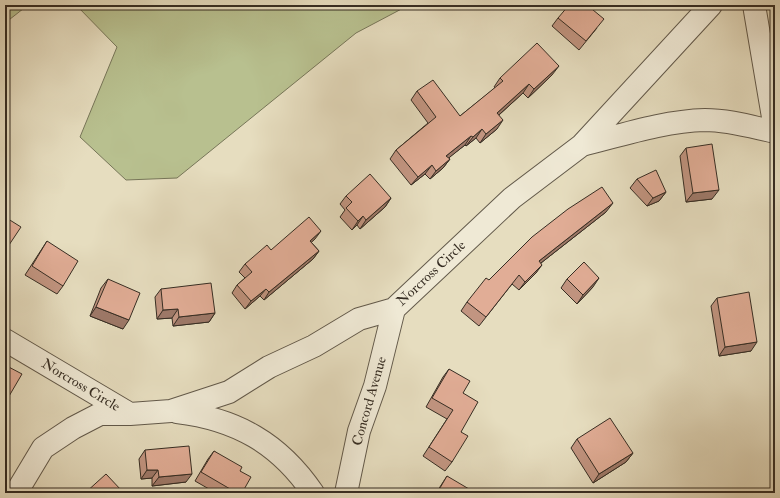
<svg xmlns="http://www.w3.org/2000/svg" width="780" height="498" viewBox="0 0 780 498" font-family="'IM FELL Double Pica',serif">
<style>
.green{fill:#b8c08f;stroke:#777659}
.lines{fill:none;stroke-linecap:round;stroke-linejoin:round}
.minor-casing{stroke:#62594a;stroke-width:24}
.minor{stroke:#efe9d5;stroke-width:22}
.wall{fill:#c29581;stroke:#362d23}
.shaded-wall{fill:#9e7969;stroke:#362d23}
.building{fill:#e1ad96;stroke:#362d23}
.labels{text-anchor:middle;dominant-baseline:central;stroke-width:3.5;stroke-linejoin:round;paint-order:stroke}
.street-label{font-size:14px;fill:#362d23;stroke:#efe9d5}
</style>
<rect width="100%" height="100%" fill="#e6ddbf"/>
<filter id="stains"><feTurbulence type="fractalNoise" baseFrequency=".005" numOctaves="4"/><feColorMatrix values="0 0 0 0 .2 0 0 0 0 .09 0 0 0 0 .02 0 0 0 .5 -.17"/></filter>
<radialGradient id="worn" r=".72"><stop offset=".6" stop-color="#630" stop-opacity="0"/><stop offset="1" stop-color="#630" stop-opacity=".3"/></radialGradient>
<path class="green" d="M5,5H28L5,23Z
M76,5H409L356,33L177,178L126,180L80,137L117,47Z"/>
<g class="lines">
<g class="minor-casing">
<path id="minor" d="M754,5L775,129
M582,145C622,135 664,121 705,120C729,120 752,127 775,132
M5,340L130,414L171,411L229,392L269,367L314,346L359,319L394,309L512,198L582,145L711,5
M177,412C236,419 279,443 313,493
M16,493L43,448L73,428L100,414H130
M346,493L359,431L375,386L394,309"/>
</g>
<use href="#minor" class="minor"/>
</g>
<path class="wall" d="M558,18L597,28L579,50L552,26Z
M552,75L528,98L523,93L499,115L497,129L480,143L476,138L466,146L465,145L448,158L450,159L443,168L430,179L425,174L411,185L390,159L396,150L428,123L411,100L417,91L460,116L495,88L494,87L500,78Z
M686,148L712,199L686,202L680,156Z
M637,179L666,192L659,201L647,206L630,188Z
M346,196L391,198L385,207L360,229L357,225L352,230L340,217L345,210L340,204Z
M606,212L541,263L536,273L519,290L512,284L479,326L461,311L467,302Z
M315,239L311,242L319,251L313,259L264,300L260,296L245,309L232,293L237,285L245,278L239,272L245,264L271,250Z
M47,241L63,286L57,294L25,275Z
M108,279L123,329L90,316L101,288Z
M567,279L593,287L577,304L561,288Z
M161,289L215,313L209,322L173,326L172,318L157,319L155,297Z
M717,298L751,351L719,356L711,306Z
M449,369L463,393L461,432L452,462L445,471L423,456L447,419L426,407L443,377Z
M577,439L633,453L626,462L593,483L571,448Z
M145,450L186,482L152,486V478L141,479L139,459Z
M214,451L240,471L242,493H216L195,481L208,459Z
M447,476L466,493H436Z"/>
<path class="shaded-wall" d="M559,66L552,75L528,98L534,89Z
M529,84L523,93L491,122L497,113Z
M503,120L497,129L480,143L486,134Z
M482,129L476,138L466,146L473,137Z
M471,136L465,145L440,165L446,156Z
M450,159L443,168L430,179L436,171Z
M432,165L425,174L411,185L418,177Z
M719,190L712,199L686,202L693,193Z
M666,192L659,201L647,206L653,198Z
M391,198L385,207L360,229L366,220Z
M613,203L606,212L532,270L539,261Z
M363,216L357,225L352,230L358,221Z
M321,231L315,239L304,249L310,241Z
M319,251L313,259L264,300L269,292Z
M542,265L536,273L519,290L525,282Z
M599,278L593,287L577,304L583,295Z
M266,289L260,296L245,309L251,301Z
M96,307L129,320L123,329L90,316Z
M178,309L172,318L157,319L163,310Z
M215,313L209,322L173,326L179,317Z
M757,342L751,351L719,356L725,347Z
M633,453L626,462L593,483L599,474Z
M147,470H158L152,478L141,479Z
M192,474L186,482L152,486L159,477Z"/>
<path class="building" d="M569,5H587L604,19L586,41L558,18Z
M537,43L559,66L534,89L529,84L497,113L503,120L486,134L482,129L473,137L471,136L446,156L450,159L436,171L432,165L418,177L396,150L436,117L417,91L433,80L460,116L503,81L500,78Z
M712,144L719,190L693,193L686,148Z
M656,170L666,192L653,198L637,179Z
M370,174L391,198L366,220L363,216L358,221L346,208L352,202L346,196Z
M602,187L613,203L539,261L542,265L525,282L519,275L486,317L467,302L486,278L489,280L532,237L568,209Z
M5,217L21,227L5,251Z
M309,217L321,231L310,241L319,251L269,292L266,289L251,301L237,285L252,272L245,264L267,245L271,250Z
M47,241L78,261L63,286L32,266Z
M584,262L599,278L583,295L567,279Z
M108,279L140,293L129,320L96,307Z
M211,283L215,313L179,317L178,309L163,310L161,289Z
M749,292L757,342L725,347L717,298Z
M5,365L22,374L5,403Z
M449,369L470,381L463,393L478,402L461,432L468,436L452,462L429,447L453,410L432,398Z
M610,418L633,453L599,474L577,439Z
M189,446L192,474L159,477L158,470H147L145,450Z
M214,451L242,467L240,471L251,477L242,493H237L201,472Z
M106,474L122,491L119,493H85Z
M447,476L469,489L466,493H437Z
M775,491V493H761Z"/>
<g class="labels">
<g class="street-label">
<text transform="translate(431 273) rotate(-43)">Norcross Circle</text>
<text transform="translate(81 385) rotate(31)">Norcross Circle</text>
<text transform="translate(369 401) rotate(-74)">Concord Avenue</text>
</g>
</g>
<rect width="780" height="498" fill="none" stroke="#e6ddbf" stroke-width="20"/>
<rect x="6" y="6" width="768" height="486" fill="none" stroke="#362d23" stroke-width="2"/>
<rect x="10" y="10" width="760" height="478" fill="none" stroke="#362d23"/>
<rect width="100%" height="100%" filter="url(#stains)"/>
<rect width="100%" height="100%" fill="url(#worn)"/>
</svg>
